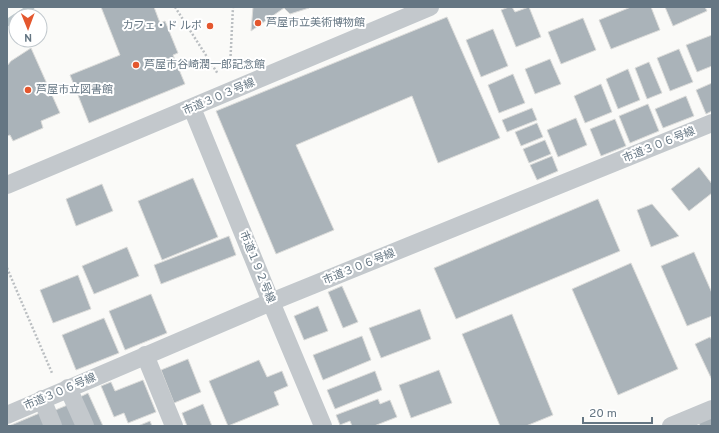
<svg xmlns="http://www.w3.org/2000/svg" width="719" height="433" viewBox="0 0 719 433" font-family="Overpass,'Noto Sans JP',sans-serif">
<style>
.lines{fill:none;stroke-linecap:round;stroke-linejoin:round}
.stream{stroke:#bbc7cb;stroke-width:7}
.building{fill:#aab3b9;stroke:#dcdcda}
.path{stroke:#bbbfc2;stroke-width:2.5;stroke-dasharray:2 2;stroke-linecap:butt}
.minor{stroke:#c3c8cc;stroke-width:18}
.poi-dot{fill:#e4572e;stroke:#fff;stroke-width:1.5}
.labels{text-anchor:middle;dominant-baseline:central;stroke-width:4;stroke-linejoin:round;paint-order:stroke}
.poi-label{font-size:11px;fill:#657683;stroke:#fff;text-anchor:start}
.street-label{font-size:11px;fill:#657683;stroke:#fff}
</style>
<rect width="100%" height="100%" fill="#fafaf8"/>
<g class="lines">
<path class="stream" d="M18,16L31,7
M7,23L16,17"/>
</g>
<path class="building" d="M101,7H154L160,23L165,21L178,53L173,55L185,84L89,123L70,75L120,55Z
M253,7H308L309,8L290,14L284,8L251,31Z
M509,7H512L515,12L529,7L541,37L516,47L501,10Z
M631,7H651L660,30L611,49L599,20Z
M665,7H705L707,11L673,26Z
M447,17L500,138L438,163L412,96L296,145L334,230L276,254L216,111Z
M583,18L596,50L561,64L548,32Z
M493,29L508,66L481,77L466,40Z
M712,35V66L697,72L686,45Z
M31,48L60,113L41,121L43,128L13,141L10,135L7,136V66L11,61Z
M679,49L693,82L670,91L657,58Z
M550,59L561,84L535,94L525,69Z
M649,62L662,93L647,99L635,68Z
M628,69L640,100L618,109L606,79Z
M513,74L525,103L499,113L488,85Z
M712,83V111L706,114L696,90Z
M601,84L612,112L585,123L574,96Z
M686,96L694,116L663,128L655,109Z
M648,104L659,131L630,143L619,116Z
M532,108L537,120L507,132L502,120Z
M576,118L587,145L558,157L547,130Z
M615,119L626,146L601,156L590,129Z
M537,123L543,137L521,146L515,132Z
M545,140L551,154L529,163L523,149Z
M552,156L558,171L537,180L530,165Z
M699,167L712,184V193L689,211L671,189Z
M193,178L218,237L162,260L138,201Z
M102,184L113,211L76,226L66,199Z
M598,199L620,251L456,319L434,268Z
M652,204L679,236L651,247L637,210Z
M229,236L236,255L161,284L154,265Z
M127,247L139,276L94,294L82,266Z
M694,252L712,293V316L687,326L661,266Z
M631,263L678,369L618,395L572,289Z
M78,275L91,309L53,323L40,290Z
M342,286L358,322L343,328L328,292Z
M151,294L167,333L125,350L109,311Z
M318,306L328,331L304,340L294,316Z
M420,309L431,339L381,358L369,328Z
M512,314L553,415L526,426H500L462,334Z
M104,318L119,353L76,370L62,335Z
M362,336L371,360L323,380L313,355Z
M710,337L712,340V380L695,344Z
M188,359L201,392L174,403L161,370Z
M259,360L267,377L282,371L288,386L274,392L279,405L228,426L209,381Z
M439,370L452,403L411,418L399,385Z
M375,371L382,390L335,409L327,390Z
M143,380L156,412L128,423L124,413L114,417L101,386L111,382L115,391Z
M88,393L103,426H90L78,398Z
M378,399L380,404L390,400L397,417L374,426H352L350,421L340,425L336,415Z
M70,404L80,426H60L53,411Z
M203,404L212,426H187L182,413Z
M42,412L48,426H9Z
M712,417V426H700L698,422Z
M150,421L152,426H138Z"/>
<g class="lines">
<path class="path" d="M175,7L218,74
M230,68L233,7
M7,268L52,373"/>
<path class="minor" d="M192,108L271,302L323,426
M7,185L430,7
M145,355L174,426
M68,388L85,426
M42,399L53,426
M7,415L271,302L712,123
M671,426L712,409"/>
</g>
<g class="poi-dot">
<circle cx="258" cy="23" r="4"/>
<circle cx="210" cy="26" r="4"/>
<circle cx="136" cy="65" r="4"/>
<circle cx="28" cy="90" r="4"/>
</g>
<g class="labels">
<g class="poi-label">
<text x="266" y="23">芦屋市立美術博物館</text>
<text x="202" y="26" text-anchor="end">カフェ・ド ルポ</text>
<text x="144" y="65">芦屋市谷崎潤一郎記念館</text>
<text x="36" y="90">芦屋市立図書館</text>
</g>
<g class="street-label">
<text transform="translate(219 97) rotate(-23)">市道３０３号線</text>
<text transform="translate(659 145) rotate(-22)">市道３０６号線</text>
<text transform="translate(257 267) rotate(68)">市道１９２号線</text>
<text transform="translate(359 267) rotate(-22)">市道３０６号線</text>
<text transform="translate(60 392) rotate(-23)">市道３０６号線</text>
</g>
</g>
<rect width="719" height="433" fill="none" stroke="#657683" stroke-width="16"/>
<g transform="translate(28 28) rotate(179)"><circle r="19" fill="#ffffff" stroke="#c1c8cd"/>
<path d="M0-3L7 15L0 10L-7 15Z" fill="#e4572e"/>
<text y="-6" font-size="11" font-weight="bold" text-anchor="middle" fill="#657683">N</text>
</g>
<path d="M583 417v6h69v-6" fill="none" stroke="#657683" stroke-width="2"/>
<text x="589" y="417" font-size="12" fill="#657683" stroke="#ffffff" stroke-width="3" paint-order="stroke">20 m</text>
</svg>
